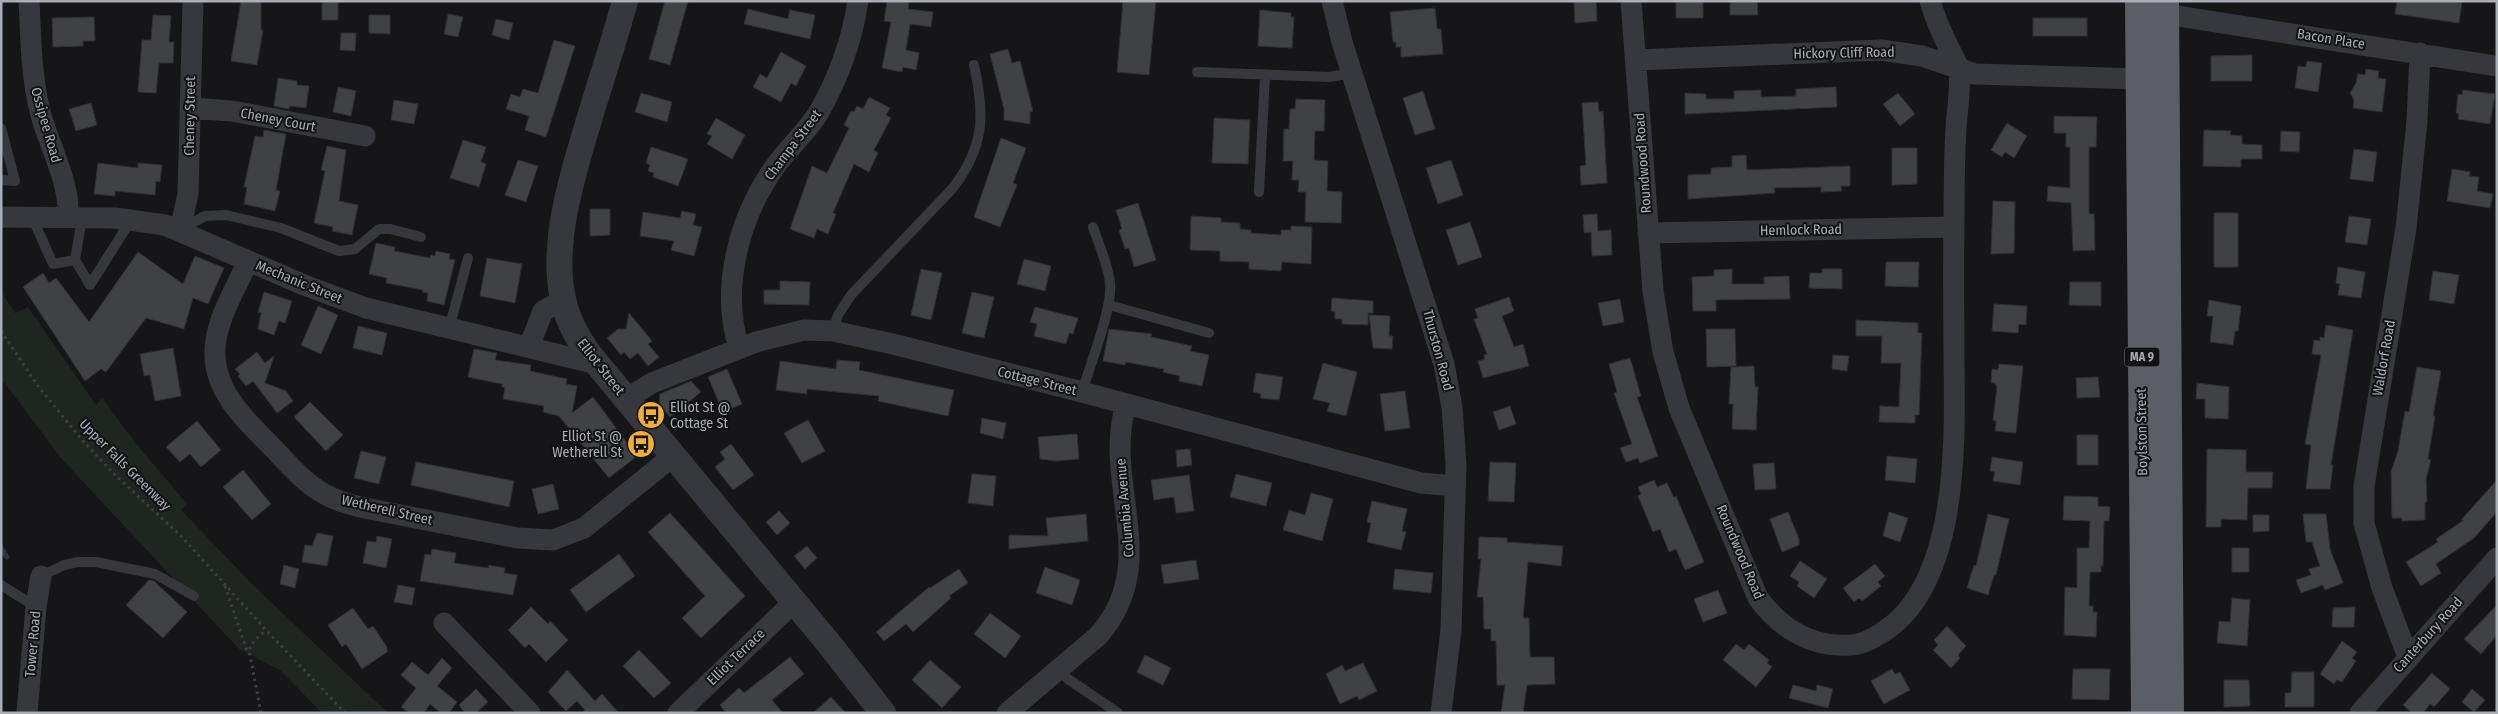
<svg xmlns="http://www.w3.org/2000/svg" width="2498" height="714" viewBox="0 0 2498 714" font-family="'Fira Sans Condensed',sans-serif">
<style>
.green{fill:#1e261f}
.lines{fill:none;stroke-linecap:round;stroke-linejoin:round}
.stream{stroke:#2c353c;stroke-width:5}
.building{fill:#404145;stroke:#303034}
.path{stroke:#3d3f44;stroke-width:3;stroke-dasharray:2.5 4;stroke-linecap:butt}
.service{stroke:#37383d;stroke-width:10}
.minor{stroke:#37383d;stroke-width:21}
.tertiary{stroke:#37383d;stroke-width:26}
.trunk{stroke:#5b5e65;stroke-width:28}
.labels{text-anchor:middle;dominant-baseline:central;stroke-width:4;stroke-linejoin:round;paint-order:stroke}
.shield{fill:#111113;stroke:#7b7e86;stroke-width:1}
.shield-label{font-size:12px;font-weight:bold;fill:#a8adb8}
.street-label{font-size:14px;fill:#a8adb8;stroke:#111113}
.poi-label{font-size:14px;fill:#a8adb8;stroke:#111113;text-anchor:start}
</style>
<rect width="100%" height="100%" fill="#161618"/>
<path class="green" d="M1,291L15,313L28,307L96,405L102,398L134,441L187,504L181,510L253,585L388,713H322L280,670L239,649L60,457L1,378Z"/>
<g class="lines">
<path class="stream" d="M1,548L7,557"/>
</g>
<path class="building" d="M241,1H261V30H263L257,65L231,61Z
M322,1H338V20H322Z
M665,1H688L670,65L649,59Z
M887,1H909L908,9L933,12L931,27L910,24L906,50L919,53L916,70L903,67L902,72L882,68L891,22L884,21Z
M1123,1H1156L1149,75L1117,72Z
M1574,1H1596L1597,21L1575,23Z
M1676,1H1703V18H1676Z
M1730,1H1757L1758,15H1730Z
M2397,1H2462L2459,23L2395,14Z
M1435,8L1437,29H1441L1443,54L1401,57V47H1396V42H1393L1390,12Z
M748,9L788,19L790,10L815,15L810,39L744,24Z
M1260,10L1291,13V17H1294L1292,48L1258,46Z
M448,14L463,17L458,37L444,34Z
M153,15L171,16L169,42H174L173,63H159L156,93L138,92L142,40H151Z
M369,15H390V34L369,33Z
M94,17L95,41H83V46L53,47L52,18Z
M2033,18H2087V36H2033Z
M496,19L513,23L509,40L492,35Z
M341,33H356L355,51L340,50Z
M554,40L575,46L546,137L525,130L529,116L506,109L511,94L520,97L523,89L538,93Z
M1008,49L1012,63L1020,61L1033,111L1030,112V124L1004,120V109L990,54Z
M781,52L806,66L796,86L791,83L781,102L753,87L760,74L767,78Z
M2252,55V81H2211V56Z
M2307,61L2322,63L2318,92L2295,88L2298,66L2306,67Z
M2366,69L2379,71L2378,78L2386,79L2382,112L2353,108L2354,100L2350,93L2356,83L2358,74L2365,75Z
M278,78L297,81V85L309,86L306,108L290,106L289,109L274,106Z
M338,87L356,91L351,116L333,112Z
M1836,87L1837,107L1685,114V93L1706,94V99H1734V91L1761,90V97L1796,96V89Z
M2463,90L2495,94L2490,124L2458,119L2459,114L2456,113L2458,94L2462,95Z
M1423,91L1435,129L1415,135L1403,98Z
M641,93L672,102L667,122L635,112Z
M1898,93L1915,114L1900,126L1883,104Z
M869,97L890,108L886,115L891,118L874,150L878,153L869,172L854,164L833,213L836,214L828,234L817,229L814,238L790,229L812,166L827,173L849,128L844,125L851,111L854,112L857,106L863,109Z
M1296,99L1325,100L1324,131H1315L1314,160L1328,161L1327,191L1342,192L1341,223L1305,222L1306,192H1298L1299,180H1292L1293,161H1283L1284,129H1289L1290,109H1295Z
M394,100L418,104L414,124L391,120Z
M1598,102L1599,112L1603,111L1607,183L1581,185L1580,166L1586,165L1582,103Z
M91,103L97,125L76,131L69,109Z
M2054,116L2097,117L2096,147H2089V214H2094L2095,250L2073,251L2071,203L2047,201L2048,186L2070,188V147H2066V133H2054Z
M716,118L745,135L732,159L707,144L712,136L707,134Z
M1214,118L1250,120L1248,164L1212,163Z
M2007,123L2027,136L2014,158L2005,152L2002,157L1991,150Z
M264,130L286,134L276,190L280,191L275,211L244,204L247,187H244L255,136L263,137Z
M2204,130L2231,131L2230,135L2242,136V144L2262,145V159H2241V167L2203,166Z
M2281,131L2300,132L2299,152L2280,151Z
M1001,138L1026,148L1013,183L1017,185L1000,227L974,217Z
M463,140L486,147L481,162L486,164L479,187L450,178Z
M327,146L346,150L339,201L358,205L352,235L332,231L333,227L314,223L325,171L321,170Z
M651,147L688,159L678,186L653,177L654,173L648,171L650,165L646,163Z
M1892,148H1917V184L1892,185Z
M2354,149L2377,152L2373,182L2350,179Z
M1746,155L1747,170L1850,166V186H1841L1842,191L1821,192V187L1774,188L1775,193L1688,199V175L1711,174V168L1732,167V156Z
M518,160L538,166L526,202L505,195Z
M1451,160L1463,195L1438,204L1426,168Z
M98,163L138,168V163L162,165L160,182L156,181L155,195L115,191V196L94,194Z
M2452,169L2470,172L2469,176L2479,177L2477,191L2493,194L2490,208L2447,201Z
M1993,201L2015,202L2014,253L1991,254Z
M1138,203L1156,260L1134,267L1129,248L1125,249L1119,230L1122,229L1116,210Z
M590,209H610V235L590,236Z
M682,211L696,214L693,225L702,227L694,256L671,250L674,241L640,236L643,212L680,218Z
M2214,213H2238V267H2214Z
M1597,214L1598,231L1611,230L1612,255L1592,256L1591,232L1584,233L1583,215Z
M1191,216L1221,218V222L1240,223V229L1251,230V233L1281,235V230H1291V226L1312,227L1311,264L1282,262L1281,271L1249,269V262L1220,261V251L1190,250Z
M2349,216L2371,219L2367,245L2345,242Z
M1470,222L1482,257L1458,265L1446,230Z
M376,243L395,247L394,251L430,258L431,255L435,256L436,251L450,254L449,259L455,260L444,305L427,301L428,293L422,292L423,290L386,283L387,278L369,274Z
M138,252L183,284L195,256L224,268L208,304L193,298L184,329L146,318L106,372L101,369L85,381L23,287L43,273L49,283L56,278L89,322Z
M487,258L522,264L515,303L480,296Z
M1024,259L1051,266L1045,291L1017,284Z
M1886,262H1919L1918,287L1885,286Z
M2338,267L2365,272L2361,298L2338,295L2340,284L2336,283Z
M921,269L942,273L931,320L911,315Z
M1732,269V284H1764V277L1789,276L1790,299L1716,300V311H1693L1692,277L1714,276V270Z
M1822,269H1842V289L1809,288L1810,273H1822Z
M2433,271L2459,275L2454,304L2429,300Z
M780,281L810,282L809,305L764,304V290H780Z
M2070,282H2101V306L2069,305Z
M264,292L292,301L285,323L279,321L274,335L258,329L261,313L258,312Z
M972,292L994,297L984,338L962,333Z
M1509,297L1514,311L1502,316L1514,347L1523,344L1529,366L1483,378L1478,361L1485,359L1484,355L1487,354L1474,319L1478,318L1475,309Z
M1332,298L1373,301V313H1368V325L1342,324V319H1335V312L1331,311Z
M1620,299L1624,322L1603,326L1598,303Z
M2209,300L2241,306L2238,331H2235L2233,345L2210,342L2213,316H2207Z
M1994,304L2027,306L2026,325L2019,324L2018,333L1992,331Z
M318,306L338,315L321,354L301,345Z
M1035,307L1078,318L1073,334L1069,333L1066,344L1034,336L1037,324L1030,322Z
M629,313L652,341L648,344L659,357L648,366L638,353L630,359L624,352L621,355L607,338L618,329H626Z
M1369,315L1390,316L1389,336H1393L1392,349L1373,348Z
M1856,320L1918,323V333H1922L1921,358L1919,415H1915V423L1879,422L1880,406L1899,407L1901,363H1881L1882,336H1856Z
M2326,325L2353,330L2331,465H2333L2330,489H2306L2311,445L2305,444L2321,355L2312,354L2314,340L2320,341V337L2324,338Z
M358,326L387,333L382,355L353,348Z
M1109,329L1152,334L1151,337L1192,346L1190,351L1209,355L1202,386L1179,381L1180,376L1163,372L1164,369L1126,362L1125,365L1103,361Z
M1706,329H1735L1736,366L1707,367Z
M173,348L181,396L155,401L150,375L144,376L140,354Z
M474,349L497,353L495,360L531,365L530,371L567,379L566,384L577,386L572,413L593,397L637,456L609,478L559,416L543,412L544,406L503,399L505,387H502V384L468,377Z
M257,352L265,363L274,356L265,383L286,391L293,401L277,413L253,381L246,386L238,376L240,374L235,369Z
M1833,355L1849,356L1847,371L1832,369Z
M1630,358L1641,396L1637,397L1658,456L1640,463L1638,458L1626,462L1620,448L1632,444L1614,393L1617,392L1609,364Z
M837,360L860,362L859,370L954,390L948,416L878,401L879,396L807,389V394L776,390L780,361L836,369Z
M1323,363L1357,372L1346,416L1327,411L1330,403L1313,399Z
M1999,364L2023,366L2016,433L1995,431L1996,421L1993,420L1997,387L1995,383H1991L1992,369L1998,370Z
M1754,366L1755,387H1758L1756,430L1732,429L1733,404H1729L1731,367Z
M2417,367L2441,371L2433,416H2435L2428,459L2431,460L2426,479L2427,502H2425V520L2402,521V518H2392L2391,472L2398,451L2405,411L2409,412Z
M727,369L742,404L723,412L708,377Z
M1256,373L1283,377L1279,400L1260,398L1261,394L1253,392Z
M2098,377L2100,397L2077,398L2076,378Z
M691,381L701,392L670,417L659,404L660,394Z
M2197,383L2229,387L2228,419L2205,418V399H2196Z
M1405,391L1410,428L1385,431L1380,394Z
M310,402L343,435L326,451L294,417Z
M1510,406L1516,424L1499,430L1493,412Z
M982,418L1006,423L1003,439L980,433Z
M808,420L825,451L802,463L784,433Z
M197,421L221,450L201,467L190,454L180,462L166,447Z
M1077,434L1079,459L1056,461L1040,459L1038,437Z
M2077,435H2098V465H2077Z
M731,444L754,475L733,490L715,467L725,459L720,452Z
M1190,449L1192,465L1177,467L1176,450Z
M2207,449L2246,450V472H2273L2272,488H2248L2247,520L2221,519V527H2206Z
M361,451L386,457L379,484L354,478Z
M1887,456L1917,459L1915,483L1885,480Z
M1992,457L2023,462L2020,485L1993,481L1995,472L1990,471Z
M416,462L514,481L509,507L411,485Z
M1490,462L1516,463L1514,502L1488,501Z
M1774,463L1776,489L1755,490L1753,464Z
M243,470L271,504L252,520L223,487Z
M972,474L996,476L993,506L968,503Z
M1236,474L1272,483L1266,506L1230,497Z
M1189,475L1194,511L1176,513L1174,497L1154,500L1151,480Z
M1654,480L1657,487L1667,483L1674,498L1676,496L1704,562L1685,570L1676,549L1669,552L1660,529L1653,532L1638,496L1641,494L1638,487Z
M2497,480V512L2474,538L2436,564L2441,573L2421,586L2406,562L2438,542L2436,539L2464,520H2461Z
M553,484L559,509L538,514L532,489Z
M1311,493L1333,499L1322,541L1283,530L1289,510L1305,515Z
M2064,496L2098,497V506L2110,507L2109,521H2104L2103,566L2101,565V572H2090L2089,606H2093V612H2097L2096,637L2064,635L2065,587L2077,588V548H2089L2090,521L2063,520Z
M1372,501L1407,509L1402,531L1406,532L1401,550L1367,542L1371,523L1367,522Z
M779,511L790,523L777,535L766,522Z
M1788,512L1799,539V545L1782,552L1770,519Z
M1889,512L1908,518L1900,542L1883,536Z
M670,513L745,596L701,638L682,618L705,596L648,532Z
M1086,514L1088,541L1009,549V535L1048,536L1046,518Z
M1988,514L2009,519L1996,575H1994L1988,595L1967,588L1974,565L1976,566Z
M2303,514H2326L2330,549L2343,583L2325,590L2323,585L2301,593L2296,580L2311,575L2309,569L2320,566L2312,542H2306Z
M2253,515H2269V531L2253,532Z
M317,533L333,536L327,566L302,562L305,545L312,546Z
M377,536L392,539L386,568L363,563L367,541L376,542Z
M1479,537L1507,538V542L1563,546L1561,566L1528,562L1523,618H1529L1530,657H1554L1555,684L1527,685L1523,713H1501L1505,685H1497L1496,641H1491V629H1484L1483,597H1477L1481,559H1478Z
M807,546L817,558L805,569L794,556Z
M2232,548H2249V572H2232Z
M432,549L456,553L454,563L488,568L489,565L505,568L504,573L517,575L513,595L420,581L425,554L431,555Z
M619,554L635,576L586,612L570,590Z
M1196,560L1199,579L1164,584L1161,565Z
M1800,561L1827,579L1814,598L1797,586L1799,582L1790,576Z
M1875,564L1885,576L1878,582L1881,586L1862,601L1859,598L1854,602L1843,588Z
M284,565L299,569L295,588L280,584Z
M1045,567L1080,580L1072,605L1036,593Z
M959,569L968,583L949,596L951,598L913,632L906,624L884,641L876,632L929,587L930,588Z
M1395,569L1433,573L1431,593L1393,589Z
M149,580L154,581L187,612L163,638L126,605Z
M398,585L415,588L412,605L394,602Z
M1718,590L1727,613L1703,622L1694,599Z
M2232,598L2250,600L2247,646L2217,643L2219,621L2230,622Z
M2497,605V635L2481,654L2464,639Z
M531,607L548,624L550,621L568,640L546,662L529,644L525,648L508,630Z
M2355,607L2354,627H2332L2333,608Z
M353,608L368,629L373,626L387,647V652L362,669L346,644L342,647L328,625Z
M990,613L1021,636L1005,658L974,634Z
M1947,626L1966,646L1958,655L1960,658L1951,668L1933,650L1938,645L1934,640Z
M2342,641L2357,652L2352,658L2356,661L2342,682L2337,680L2334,684L2320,674Z
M1736,644L1744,650L1749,644L1769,660L1767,663L1772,667L1756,687L1723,660Z
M639,650L671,683L654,698L623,666Z
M1145,655L1171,668L1163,685L1137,672Z
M790,657L804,674L772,700L783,713H726L720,705L739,688L744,693Z
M442,658L452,668L437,686L457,702L449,713H441L430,704L424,713H409L401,707L416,688L401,675L412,662L428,675Z
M930,660L961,687L942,708L912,680Z
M1363,663L1377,691L1359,700L1357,696L1340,704L1326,674L1342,665L1345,671Z
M1892,669L1895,674L1900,672L1910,690L1884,704L1871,681Z
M2073,669H2110L2109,700L2072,699Z
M567,670L595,701L602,694L619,713H581L585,710L577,701L566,711L548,692Z
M2292,672H2314V707H2285V693H2291Z
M2432,673L2450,689L2434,707L2430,704L2423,713H2412L2403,705Z
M2224,680H2249L2250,706L2224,707Z
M1793,685L1816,691L1817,685L1833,689L1828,708L1789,698Z
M476,689L488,702L476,713H465L459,705Z
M2472,689L2485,700L2474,712L2462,702Z
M831,697L846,713H813Z"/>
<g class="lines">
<path class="path" d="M1,331L38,386L82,440L112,472L181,536L266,630L345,713
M225,586L248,654
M261,713L249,650L254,641L266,630"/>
<path class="service" d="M1197,72L1329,77L1352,73
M1,128L15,181L1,180
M1259,192L1265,75
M32,217L53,264L75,260L90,285L131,220
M181,229L205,216L226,215L281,228L339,251L355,249L379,229H390L421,237
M75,260L82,218
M1109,305L1209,333
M449,329L468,258
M833,331L838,315L851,295L952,189C985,147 985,114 974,65
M1082,392C1090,365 1113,307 1110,283C1108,264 1099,245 1093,227
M41,576L64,565L78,562H96L155,574L194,596
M1,585L36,607
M1059,670L1068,679L1118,713"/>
<path class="minor" d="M29,1C31,39 31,78 41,115C50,148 70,182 68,217
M1332,1L1342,42L1444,364L1452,407L1456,464L1451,630L1441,713
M1631,1L1653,291L1663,352L1679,408L1758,598C1780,628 1812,648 1850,645C1861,645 1874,638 1883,632C1959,584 1955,442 1954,362C1954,318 1953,273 1954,229C1954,196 1954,162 1956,128C1957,110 1961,90 1959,72C1959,65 1953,56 1950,50C1942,34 1935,18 1930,1
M2165,14L2496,66
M1636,60L1881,50L1922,56L1975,74L2139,79
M190,108L232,111L365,136
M1,217L115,218L165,225L304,285L366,308L597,364
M180,230L188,194L193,1
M1648,233L1954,227
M248,261C236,289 214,322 215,354C215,395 250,424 276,451C288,464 300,478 315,488C328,498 344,503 360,507L518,538L553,540L584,528L673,456
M529,347L543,311L563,300
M739,348C720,288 739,218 774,168C788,148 807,132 819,112C839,77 852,40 858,1
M626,399L652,383L756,342L804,330L833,331L893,344L1082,392L1421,483L1455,486
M444,623L530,713
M2408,657L2382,588L2364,523V486L2406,228L2417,121L2420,53
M27,713L36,607L41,576
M678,713L794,602
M1007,713L1098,636C1163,563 1102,485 1126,404
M2360,713L2497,558"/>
<path class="tertiary" d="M625,1C615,38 603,74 592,110C575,167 550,240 563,299C567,320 577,337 589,354L830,645L883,713"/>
<path class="trunk" d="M2139,1L2145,713
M2165,1L2170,713"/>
</g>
<defs>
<g id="bus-disc" transform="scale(1.4375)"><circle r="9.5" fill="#f2b134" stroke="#111113"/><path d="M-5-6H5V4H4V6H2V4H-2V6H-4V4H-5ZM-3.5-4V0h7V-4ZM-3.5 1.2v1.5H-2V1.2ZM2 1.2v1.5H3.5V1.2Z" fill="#111"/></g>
</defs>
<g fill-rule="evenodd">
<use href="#bus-disc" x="651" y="415"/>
<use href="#bus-disc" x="641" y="444"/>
</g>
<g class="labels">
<rect class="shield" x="2124.5" y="347.5" width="35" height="19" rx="4"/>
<g class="shield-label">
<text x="2142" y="357">MA 9</text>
</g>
<g class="street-label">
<text transform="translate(2331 39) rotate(9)">Bacon Place</text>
<text transform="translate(1844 53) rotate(-1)">Hickory Cliff Road</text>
<text transform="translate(190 116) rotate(-89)">Cheney Street</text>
<text transform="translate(278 120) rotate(11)">Cheney Court</text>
<text transform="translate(46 125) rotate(74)">Ossipee Road</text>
<text transform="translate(793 145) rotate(-53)">Champa Street</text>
<text transform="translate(1643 163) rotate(-94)">Roundwood Road</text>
<text transform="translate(1801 230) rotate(-1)">Hemlock Road</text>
<text transform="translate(299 282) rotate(22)">Mechanic Street</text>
<text transform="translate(1438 350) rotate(75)">Thurston Road</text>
<text transform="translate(2384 358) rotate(-80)">Waldorf Road</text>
<text transform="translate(601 367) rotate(52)">Elliot Street</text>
<text transform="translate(1037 381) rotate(14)">Cottage Street</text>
<text transform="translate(2142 432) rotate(-91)">Boylston Street</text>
<text transform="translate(125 465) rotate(45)">Upper Falls Greenway</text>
<text transform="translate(1125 508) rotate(-95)">Columbia Avenue</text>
<text transform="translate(387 510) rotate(13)">Wetherell Street</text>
<text transform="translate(1740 552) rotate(67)">Roundwood Road</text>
<text transform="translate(2428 635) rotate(-48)">Canterbury Road</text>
<text transform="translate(33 644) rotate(-85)">Tower Road</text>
<text transform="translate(736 657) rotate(-44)">Elliot Terrace</text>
</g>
<g class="poi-label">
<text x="670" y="407">Elliot St @<tspan x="670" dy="16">Cottage St</tspan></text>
<text x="622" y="436" text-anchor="end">Elliot St @<tspan x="622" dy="16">Wetherell St</tspan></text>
</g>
</g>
<rect width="2498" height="714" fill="none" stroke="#a8adb8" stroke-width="5"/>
</svg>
